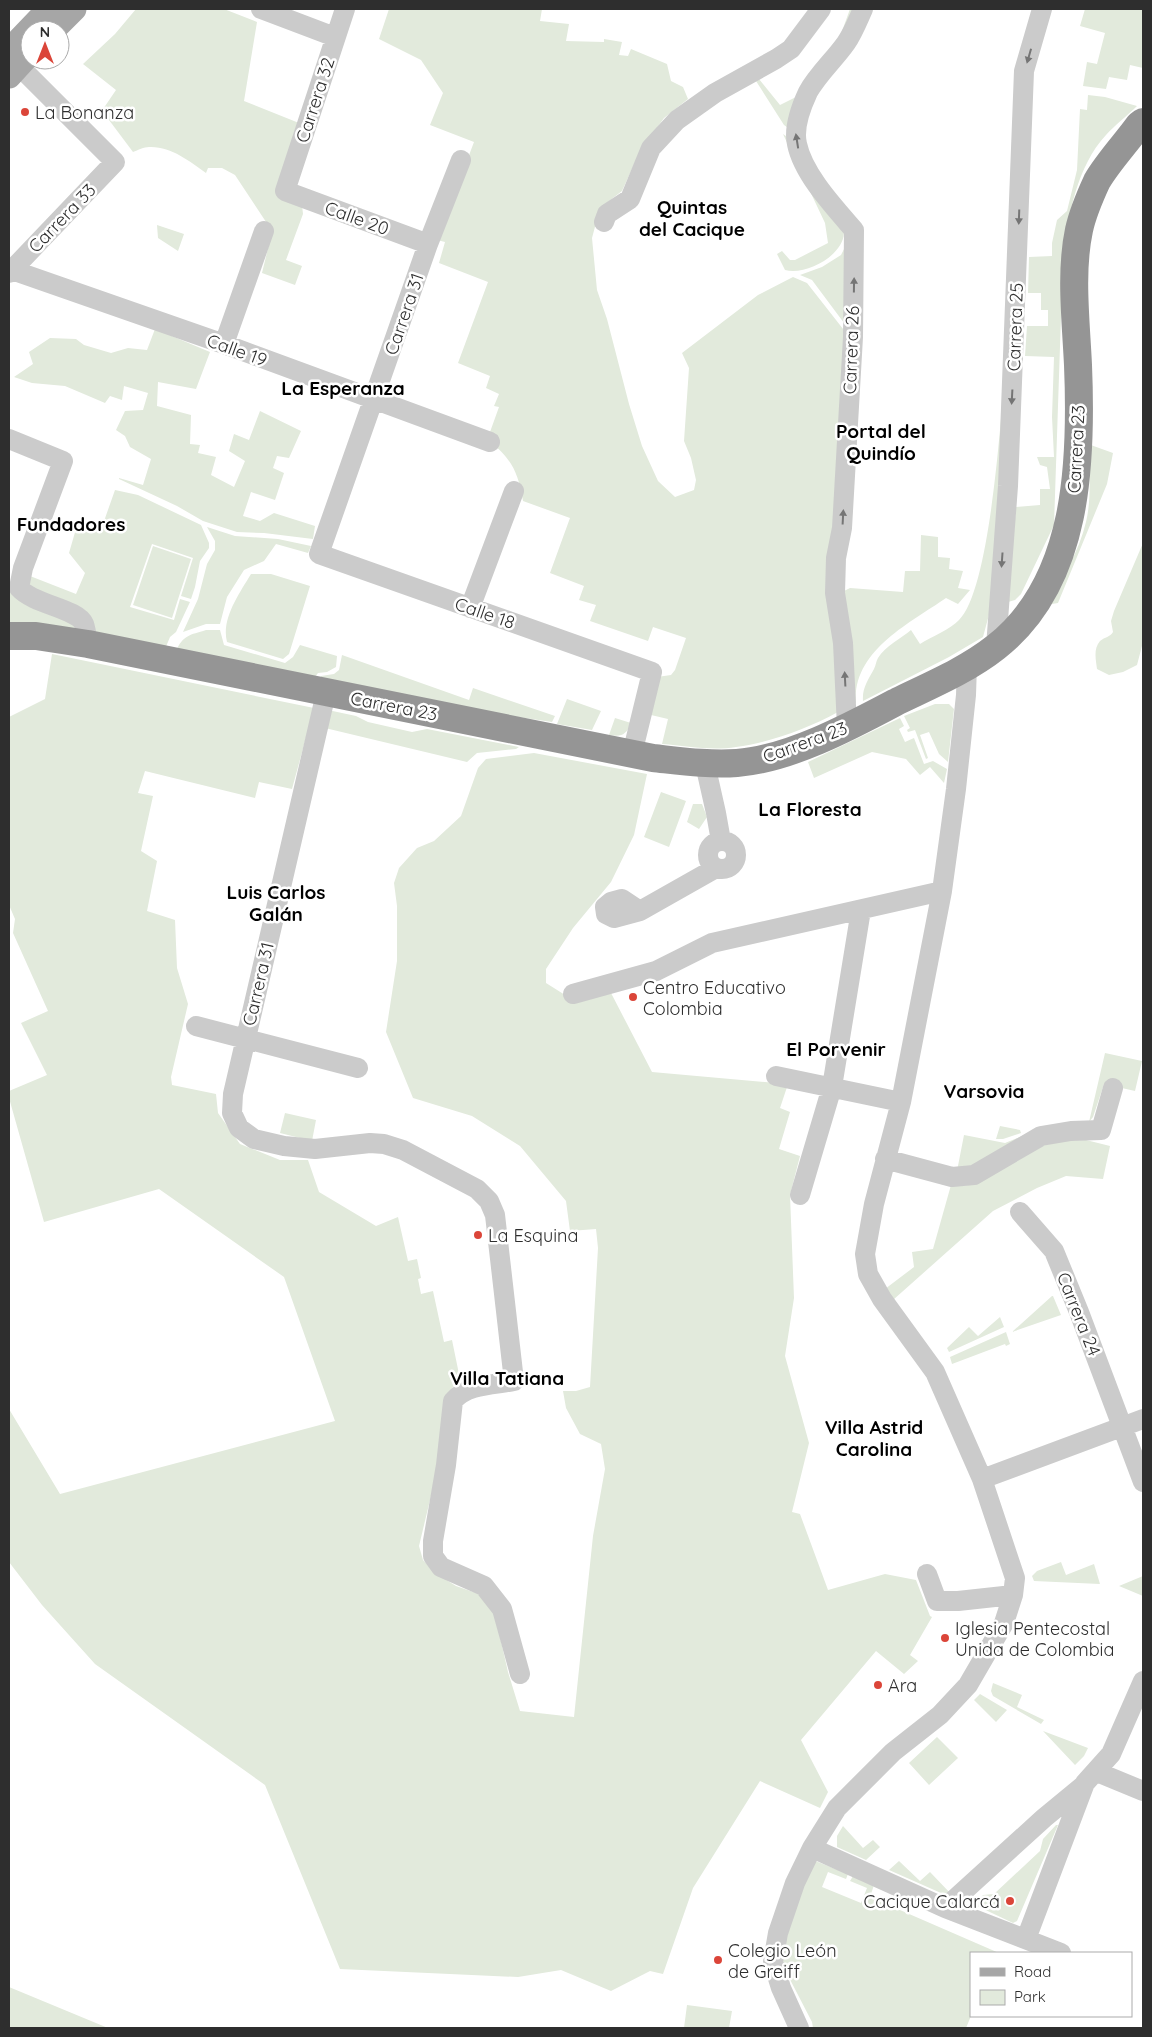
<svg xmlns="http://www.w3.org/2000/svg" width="1152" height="2037" viewBox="0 0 1152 2037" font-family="Quicksand,sans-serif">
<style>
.green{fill:#e2eadc}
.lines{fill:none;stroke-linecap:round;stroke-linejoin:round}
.minor{stroke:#cbcbcb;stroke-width:20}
.major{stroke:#a6a6a6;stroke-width:25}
.highway{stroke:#959595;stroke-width:28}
.oneway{fill:#757575}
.poi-dot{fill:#db4539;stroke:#fff;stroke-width:2}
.labels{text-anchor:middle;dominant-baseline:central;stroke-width:5;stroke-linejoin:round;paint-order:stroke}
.street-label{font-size:18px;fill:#2e2e2e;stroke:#fff}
.poi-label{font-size:18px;fill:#2e2e2e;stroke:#fff;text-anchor:start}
.neighbourhood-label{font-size:19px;font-weight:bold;fill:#000;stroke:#fff}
</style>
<rect width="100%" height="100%" fill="#fff"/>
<path class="green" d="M136,9H224L257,22L244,101L299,123L278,192L302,205L303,214L286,260L302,266L295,285L262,273L271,236L270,228L235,175L222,168H208L206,173C189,161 171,146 149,147C144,147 138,150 133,152L109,120L99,115L116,90L83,64L115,34Z
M389,9H542L540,21L569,24L566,41L604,42V39L622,42L619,55L628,56L631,49L667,64L671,81L683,87L688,99L664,118L640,151L622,191L600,208L592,238L597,290L607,319L629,404L642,446L658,481L675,497L694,490L696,480L691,458L684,441L689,368L682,353L758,295L793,277L807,283L847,334L838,712C807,729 771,742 736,747C712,751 686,746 662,744L668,719L651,715L657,677L671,675L675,670L686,638L653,627L648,641L590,621L596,605L579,600L584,586L550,573L570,518L523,501C518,473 513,461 491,442L490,432L499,407L494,406L499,394L486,388L490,376L458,363L488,282L439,263L445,242L437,240L474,142L430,125L443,93L421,60L379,39Z
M850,9H856L791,130L784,125L756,81L759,79L780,105L796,97L804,81L841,34Z
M1085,9H1143V68L1130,65L1127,80L1109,77L1106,89L1083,86L1087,62L1097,64L1105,33L1080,26Z
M1088,95L1105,97L1137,106C1127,116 1115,125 1106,135C1077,166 1068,216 1063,257L1054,525L1021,594L1015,600L1008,602L1016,507L1040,505V489H1050L1047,467L1040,465L1037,457H1054L1052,417L1054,357L1025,356L1027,326H1048V310H1041V293H1028L1029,257L1052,256V243L1057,220L1067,211L1077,170L1080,109L1087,110Z
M783,134L793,141L844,233C843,256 805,276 785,270L777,254L782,251L790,260H795L828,243L825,223Z
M157,225L184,234L178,251L158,238Z
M848,241L847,327L812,280L800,275L822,267L841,255Z
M155,329L210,352L196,389L158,382L157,406L191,415L190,444L200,445L198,453L216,457L211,475L234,487L245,461L229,451L234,434L249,440L260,411L301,431L289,458L277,456L273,468L284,473L275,500L251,492L243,516L260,521L274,513L315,526L313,539L264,533L237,532L203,521L177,506L119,479V478L143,485L151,459L130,447L125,436L116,430L125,411L143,410L148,393L124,386L122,400L110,396L105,403L65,386L32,383L14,377L33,364L29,352L50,338L76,339L84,345L111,353L128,348L147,350Z
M1003,396L1005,402L990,611L983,637L949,657L863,701C862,688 868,680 874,669C876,665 876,661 878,658C885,646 902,638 911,630L920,644C931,637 951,629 959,620C988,592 999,441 1003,396Z
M1088,444L1113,453L1107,484L1058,603L1046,605C1062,579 1079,552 1086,522C1092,497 1089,469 1088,444Z
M115,490L138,495L201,525L209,543V548L200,561L195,587L191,599L181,596L193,558L152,544L130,607L174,620L180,599L190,602L176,632L170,637L165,649L105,635L91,630L29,586L30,576L76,594L85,573L69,553L78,522L103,524Z
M207,527L235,536L278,539L311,546L308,553L276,544L264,561L244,570L227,597L220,624H206L183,632L198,599L207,564L215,550V541Z
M921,535L938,537V557L950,558L949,569L963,571L958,588L970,590L958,604L946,598C910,623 852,651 856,703H849L840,593L850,588L903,592L905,571H920Z
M1143,543V642L1137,665L1123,672L1109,675L1097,669C1096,660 1093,649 1100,641C1105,637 1110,637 1113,632L1111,621L1114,611Z
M153,546L191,559L172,618L133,605Z
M251,574H271L310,586L289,654L283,659L227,642C221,619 239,594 251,574Z
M13,586L84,631L9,624V596Z
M206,630H220L224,645L285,663L293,657L300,645L337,656L336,667L327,672L318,673L315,677L176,651C183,635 190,635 206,630Z
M52,654L314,708L292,789L259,782L255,798L145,771L138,793L153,796L141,851L157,861L147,911L175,920L177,968L188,1004L171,1077L172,1085L216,1094L218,1113L240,1144L280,1160H308L319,1192L376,1226L398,1217L408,1261L417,1259L421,1278L418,1279L421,1294L433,1291L444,1342L452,1340L460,1379L448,1393L436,1475L419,1546L423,1560L435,1573L456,1586L479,1594L495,1615L508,1672L520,1711L574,1717L593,1536L605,1469L601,1444L580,1434L566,1408L563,1391H576L590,1387L598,1248L596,1229L570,1231L566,1201L520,1146L472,1116L413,1098L386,1032L397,961V906L394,883L399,868L417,848L434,841L461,816L478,768L486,759L534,753L647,774L634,835L611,882L573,928L546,969V983L573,1000L611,993L652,1072L788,1084L780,1108L790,1112L779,1149L800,1156L790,1195L794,1298L785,1356L809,1443L792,1512L800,1514L828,1590L885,1574L916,1580L930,1616L932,1617L910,1655L918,1661L904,1674L876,1651L801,1740L828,1792L820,1808L760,1781L693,1888L663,1974L650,1971L611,1991L561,1970L518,1977L340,1969L265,1785L95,1664L42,1605L9,1562V1409L60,1494L335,1421L284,1277L159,1189L44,1222L9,1098V1091L47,1075L21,1023L48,1011L13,933L15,919L9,905V717L45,699Z
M342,655L469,700L473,688L555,716L552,722L465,709L320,678L321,676L334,674L339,670Z
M567,699L601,711L592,730L557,724Z
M935,704H949L954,709L948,762L939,754L929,732L920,735L928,758L926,759L915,730L908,732L907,730L910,728L904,716Z
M328,710L356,716L368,722L412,732L427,729L519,747L516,749L477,753L467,762L325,728Z
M615,718L631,723C626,735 622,737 609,735Z
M900,718L904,726L899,729L905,742L914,738L924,764L933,761L947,769L944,783L930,767L920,775L906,759L872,752L814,778L808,762Z
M661,792L686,801L669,847L644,837Z
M693,804H702L707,817L699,829L687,822Z
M1105,1053L1142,1061L1135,1091L1104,1084L1093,1117L1089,1122Z
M285,1113L316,1120L312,1141L280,1133Z
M1000,1126L1020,1130L1021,1133L1003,1139H996Z
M964,1135L1005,1143L1025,1135L987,1162L957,1171Z
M1086,1140L1110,1146L1103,1179L1066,1176L1037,1188L993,1211L893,1300L885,1289L914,1267L912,1252L933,1249L951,1185L963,1186L975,1183L1043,1144L1058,1141Z
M1053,1296L1061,1315L1012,1332L1052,1296Z
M1000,1317L1004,1327L949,1352L947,1348L969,1327L978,1336Z
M1006,1332L1010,1344L1006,1346L1005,1344L952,1364L950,1357Z
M1061,1562L1066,1575L1094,1564L1100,1584L1034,1581L1032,1576L1037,1571Z
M1143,1576V1596L1119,1586Z
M993,1683L1022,1695L1017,1707L1044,1720L1041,1724L993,1696L991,1691Z
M980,1694L1007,1710L996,1722L974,1700Z
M1043,1731L1088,1748L1084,1756L1075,1765Z
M937,1737L958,1758L929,1785L909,1763Z
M1056,1825H1058L1017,1921L1013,1923L975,1905L983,1895L994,1894L1040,1851L1043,1839Z
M843,1826L863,1848L873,1840L880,1847L866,1860L837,1847V1836Z
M813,1860L848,1874L846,1879L828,1872L822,1887L861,1903L867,1888L850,1881L853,1876L874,1885L870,1897L999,1953H971V2016L966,2028H813L812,2022L782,1964L785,1936Z
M899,1861L920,1881L930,1872L952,1895L950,1897L889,1870Z
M9,1987L108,2028H9Z
M687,2005L732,2011L729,2028H684Z"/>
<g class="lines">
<path class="minor" d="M261,9L335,37
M345,9L285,191L428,244
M461,160L428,244L319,554L652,672L632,754
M604,222L607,214L630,199L651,148L677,120L715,93L776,59L791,49L821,9
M12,270L224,344L490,442
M9,273L115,162L18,65L16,51
M224,344L264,231
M9,439L63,461L23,568L19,588C34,605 77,608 84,624C86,630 87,638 88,644
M470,608L514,491
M996,647L1008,486L1024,71L1042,9
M326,693L233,1094L232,1113L239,1128L254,1139L284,1146L315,1149L370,1143L384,1144L403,1150L477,1189L489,1201L495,1215L514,1381C494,1385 467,1384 453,1401L446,1465L433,1541V1556L441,1567L484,1586L502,1609L520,1674
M847,727L843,643L835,593L836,558L842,528L853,337L854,230C834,207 803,174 797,144C793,127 801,107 808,92C818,74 834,60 846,43C853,33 858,20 863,9
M705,764L716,813L721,841
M708 855a14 14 0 1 1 28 0a14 14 0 1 1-28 0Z
M640,911L622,899L611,902L605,907L606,914L614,918L640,911L716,868
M573,994L656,971L712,943L942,891
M196,1026L358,1068
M776,1076L901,1102
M885,1159L952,1177L974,1175L1041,1136L1071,1131L1101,1130L1113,1088
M800,1195L832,1087L861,910
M1020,1212L1054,1251L1079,1312L1143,1482
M982,1479L1143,1419
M927,1574L937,1601H958L1013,1595
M1097,1772L1143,1791
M812,1848L945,1908L1061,1953
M945,1908L1044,1818L1084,1785
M1026,1939L1085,1783L1111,1754L1143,1681
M799,2028L781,1988L773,1962L778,1933L795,1883L812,1848L837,1808L893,1752L940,1715L968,1685L1004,1623L1013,1595L1015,1578L982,1479L935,1372L882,1299L868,1274L865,1254L874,1204L901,1102L942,891L956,789L966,695L967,665"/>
<path class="major" d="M53,30L74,9
M9,51L49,9
M9,76L30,53"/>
<path class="highway" d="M9,636H36L88,644L653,758C681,761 709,765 737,763C790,759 851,726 898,701C931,685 967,670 996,647C1079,582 1082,461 1078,365C1076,322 1070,272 1079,230C1082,216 1091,194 1097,181C1108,162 1126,143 1139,125L1143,122"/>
</g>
<defs><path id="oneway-solid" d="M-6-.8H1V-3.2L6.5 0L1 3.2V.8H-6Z" transform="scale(1.25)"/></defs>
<g class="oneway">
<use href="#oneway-solid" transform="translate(1029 56) rotate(106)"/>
<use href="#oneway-solid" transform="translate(797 141) rotate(-99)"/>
<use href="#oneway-solid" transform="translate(1019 217) rotate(92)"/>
<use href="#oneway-solid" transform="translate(854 285) rotate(-89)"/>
<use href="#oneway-solid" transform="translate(1012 397) rotate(93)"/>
<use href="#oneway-solid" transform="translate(843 517) rotate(-87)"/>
<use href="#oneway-solid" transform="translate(1002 560) rotate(94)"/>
<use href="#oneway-solid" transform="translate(845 679) rotate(-93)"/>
</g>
<g class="poi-dot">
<circle cx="25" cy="112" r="5"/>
<circle cx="633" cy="997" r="5"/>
<circle cx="478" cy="1235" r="5"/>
<circle cx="945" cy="1638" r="5"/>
<circle cx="878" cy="1685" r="5"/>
<circle cx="1010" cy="1901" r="5"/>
<circle cx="718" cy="1960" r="5"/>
</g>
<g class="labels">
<g class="street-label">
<text transform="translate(315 100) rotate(-72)">Carrera 32</text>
<text transform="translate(62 218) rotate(-46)">Carrera 33</text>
<text transform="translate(357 218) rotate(20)">Calle 20</text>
<text transform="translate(404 314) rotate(-71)">Carrera 31</text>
<text transform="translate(1015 327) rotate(-88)">Carrera 25</text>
<text transform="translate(237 350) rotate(20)">Calle 19</text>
<text transform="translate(851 350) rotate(-88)">Carrera 26</text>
<text transform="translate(1076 449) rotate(-87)">Carrera 23</text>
<text transform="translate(485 613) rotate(19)">Calle 18</text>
<text transform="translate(394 706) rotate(11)">Carrera 23</text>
<text transform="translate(805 742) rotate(-20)">Carrera 23</text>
<text transform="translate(258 984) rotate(-77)">Carrera 31</text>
<text transform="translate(1079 1314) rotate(68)">Carrera 24</text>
</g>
<g class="poi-label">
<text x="35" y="112">La Bonanza</text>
<text x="643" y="987">Centro Educativo<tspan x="643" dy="21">Colombia</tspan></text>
<text x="488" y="1235">La Esquina</text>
<text x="955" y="1628">Iglesia Pentecostal<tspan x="955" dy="21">Unida de Colombia</tspan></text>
<text x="888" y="1685">Ara</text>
<text x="1000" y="1901" text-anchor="end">Cacique Calarcá</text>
<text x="728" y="1950">Colegio León<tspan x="728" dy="21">de Greiff</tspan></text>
</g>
<g class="neighbourhood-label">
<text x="692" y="207">Quintas<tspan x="692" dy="22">del Cacique</tspan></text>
<text x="343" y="388">La Esperanza</text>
<text x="881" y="431">Portal del<tspan x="881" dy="22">Quindío</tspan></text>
<text x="71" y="524">Fundadores</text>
<text x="810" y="809">La Floresta</text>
<text x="276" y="892">Luis Carlos<tspan x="276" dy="22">Galán</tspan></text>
<text x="836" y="1049">El Porvenir</text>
<text x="984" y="1091">Varsovia</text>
<text x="507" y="1378">Villa Tatiana</text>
<text x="874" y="1427">Villa Astrid<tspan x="874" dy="22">Carolina</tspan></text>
</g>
</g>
<rect width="1152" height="2037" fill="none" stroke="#2e2e2e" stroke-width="20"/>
<rect x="970" y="1952" width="162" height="65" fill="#ffffff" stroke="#ababab"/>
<rect x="980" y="1968" width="25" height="8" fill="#a6a6a6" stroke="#ababab"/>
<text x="1014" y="1977" font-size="15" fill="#2e2e2e">Road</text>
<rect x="980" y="1990" width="25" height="15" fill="#e2eadc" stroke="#ababab"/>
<text x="1014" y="2002" font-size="15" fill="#2e2e2e">Park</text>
<g transform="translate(45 45)"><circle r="24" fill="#ffffff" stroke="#ababab"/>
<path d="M0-4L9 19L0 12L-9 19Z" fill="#db4539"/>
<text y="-8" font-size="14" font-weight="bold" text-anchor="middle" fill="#2e2e2e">N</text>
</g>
</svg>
